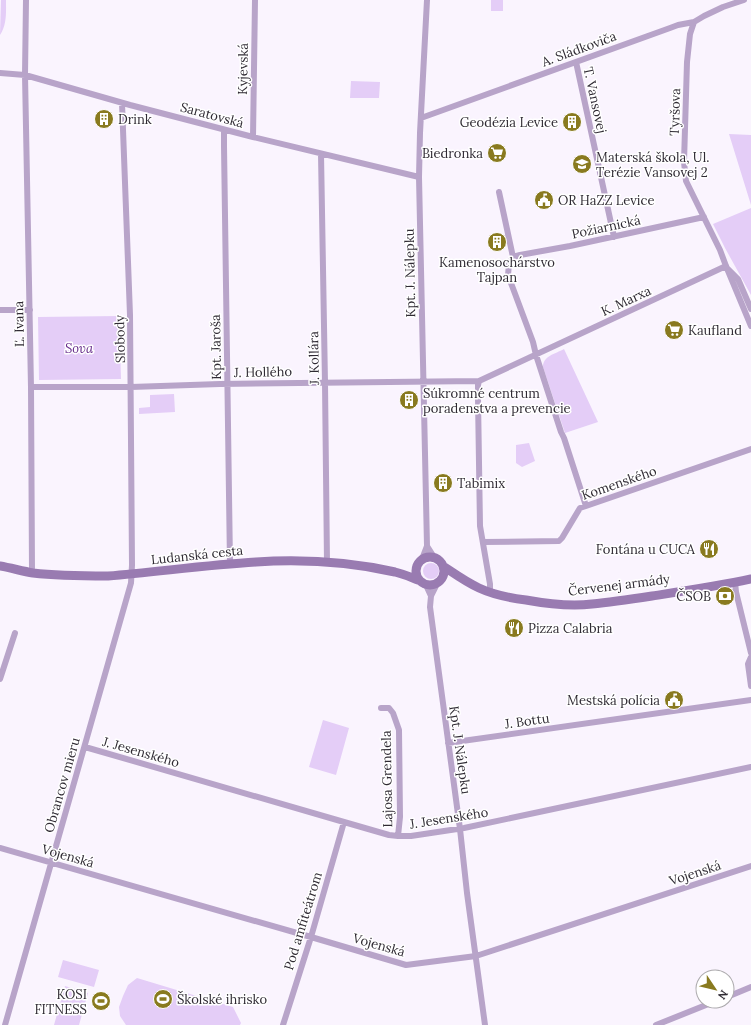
<svg xmlns="http://www.w3.org/2000/svg" width="751" height="1025" viewBox="0 0 751 1025" font-family="Lora,serif">
<style>
.green{fill:#e4cdf7}
.lines{fill:none;stroke-linecap:round;stroke-linejoin:round}
.street{stroke:#b8a4c9;stroke-width:6}
.secondary{stroke:#997bb1;stroke-width:9}
.labels{text-anchor:middle;dominant-baseline:central;stroke-width:3;stroke-linejoin:round;paint-order:stroke}
.street-label{font-size:13px;fill:#2f2a33;stroke:#fff}
.poi-label{font-size:13px;fill:#2f2a33;stroke:#fff;text-anchor:start}
.park-label{font-size:13px;font-style:italic;fill:#652a8a;stroke:#fff}
</style>
<rect width="100%" height="100%" fill="#faf4fe"/>
<path class="green" d="M1,0H6C6,13 7,24 0,35Z
M491,0H503V11H491Z
M351,81L380,82L379,98H350Z
M729,134L751,135V205Z
M751,208V295L725,248L713,224Z
M119,316L121,379L39,380L38,317Z
M564,349L598,422L565,433L543,367C543,356 555,354 564,349Z
M174,394L175,412L139,414V408L150,407V395Z
M529,443L535,461L522,467L516,463V445Z
M423 571a8 8 0 1 1 16 0a8 8 0 1 1-16 0Z
M323,720L349,728L336,775L309,767Z
M63,960L99,970L94,987L58,977Z
M137,978L233,1007L241,1023L240,1025H126L120,1016L119,1007L123,996L128,985Z
M65,986L88,993L79,1025H54Z"/>
<g class="lines">
<path class="street" d="M26,0L25,75L31,387L32,572
M694,22L690,34L687,62L684,162L686,181L720,250L726,266L751,326
M576,62L614,237
M0,73L25,75L130,105L253,137L419,177
M421,118L670,28L678,25L694,22L704,16L723,7L744,0
M224,130V146L230,564
M253,137L255,0
M321,154L325,383L327,563
M499,192L513,257L509,264L508,275L533,342L536,355L561,432L564,438L586,506
M513,257L520,255L570,246L704,217
M728,269L738,279L751,309
M0,310H30
M479,381L478,385V399L480,526L490,584V592
M31,387H131L220,384L479,381L726,266
M483,542L559,541L562,538L580,508L751,449
M427,546L434,557
M422,559L427,546L419,177L420,133L427,0
M735,582L736,592L751,653
M426,585L431,596L430,607L460,829L467,893L485,1025
M431,596L437,584
M751,657L748,664L751,686
M0,679L15,633
M381,708H389L393,713L399,730L400,817L398,836
M448,743L751,700
M85,747L344,822L389,835L398,836H411L464,828L751,767
M0,848L311,937L406,965L476,956L751,866
M727,997L751,987
M5,1025L131,583L132,565L130,315L122,103
M283,1025L311,937L344,822
M656,1025L716,1001"/>
<path class="secondary" d="M416 571a14 14 0 1 1 28 0a14 14 0 1 1-28 0Z
M0,566C11,568 22,571 33,573C58,576 83,576 108,576C157,572 206,565 256,562C302,559 350,562 395,572C403,574 410,577 418,580
M443,566C455,574 466,582 479,588C494,595 510,598 526,600C548,604 570,607 592,604C612,602 632,599 652,596C685,591 719,586 751,579"/>
</g>
<defs>
<g id="building-disc" transform="scale(1)"><circle r="9.5" fill="#897a1f" stroke="#fff"/><path d="M-4-6H4V6H1V3H-1V6H-4ZM-2.5-4.3h1.7v1.8h-1.7ZM.8-4.3h1.7v1.8H.8ZM-2.5-1h1.7V.8h-1.7ZM.8-1h1.7V.8H.8Z" fill="#fff"/></g>
<g id="supermarket-disc" transform="scale(1)"><circle r="9.5" fill="#897a1f" stroke="#fff"/><path d="M-6-5.5h2.5l.6 2H6L4.5 2H-2.5L-4.4-4H-6ZM-1.5 3.2a1.3 1.3 0 1 0 .1 0ZM3 3.2a1.3 1.3 0 1 0 .1 0Z" fill="#fff"/></g>
<g id="school-disc" transform="scale(1)"><circle r="9.5" fill="#897a1f" stroke="#fff"/><path d="M0-5L7-2L0 1L-7-2ZM-4 1L0 2.5L4 1V4Q0 6-4 4Z" fill="#fff"/></g>
<g id="civic-disc" transform="scale(1)"><circle r="9.5" fill="#897a1f" stroke="#fff"/><path d="M-.6-6.5H3V-4.5H.6V-3L4-1V1h2V6H-6V1h2V-1L-.6-3ZM-1.2 2.5V6h2.4V2.5Z" fill="#fff"/></g>
<g id="restaurant-disc" transform="scale(1)"><circle r="9.5" fill="#897a1f" stroke="#fff"/><path d="M-5-6h1v4h1v-4h1v4h1v-4h1v5L-1.5 .5V6h-2V.5L-5-1ZM5-6V6H3V1.5H1.5Q1.5-4 5-6Z" fill="#fff"/></g>
<g id="bank-disc" transform="scale(1)"><circle r="9.5" fill="#897a1f" stroke="#fff"/><path d="M-6-4H6V4H-6ZM0-2.3a2.3 2.3 0 1 0 0 4.6a2.3 2.3 0 1 0 0-4.6Z" fill="#fff"/></g>
<g id="stadium-disc" transform="scale(1)"><circle r="9.5" fill="#897a1f" stroke="#fff"/><path d="M0-5a6.5 5 0 1 0 0 10a6.5 5 0 1 0 0-10ZM-3.5-1.8h7v3.6h-7Z" fill="#fff"/></g>
</defs>
<g fill-rule="evenodd">
<use href="#building-disc" x="104" y="119"/>
<use href="#building-disc" x="572" y="122"/>
<use href="#supermarket-disc" x="497" y="153"/>
<use href="#school-disc" x="582" y="164"/>
<use href="#civic-disc" x="544" y="200"/>
<use href="#building-disc" x="497" y="242"/>
<use href="#supermarket-disc" x="674" y="330"/>
<use href="#building-disc" x="409" y="400"/>
<use href="#building-disc" x="443" y="483"/>
<use href="#restaurant-disc" x="709" y="549"/>
<use href="#bank-disc" x="725" y="596"/>
<use href="#restaurant-disc" x="514" y="628"/>
<use href="#civic-disc" x="674" y="700"/>
<use href="#stadium-disc" x="163" y="999"/>
<use href="#stadium-disc" x="101" y="1001"/>
</g>
<g class="labels">
<g class="street-label">
<text transform="translate(579 49) rotate(-20)">A. Sládkoviča</text>
<text transform="translate(243 69) rotate(-89)">Kyjevská</text>
<text transform="translate(595 100) rotate(78)">T. Vansovej</text>
<text transform="translate(675 112) rotate(-88)">Tyršova</text>
<text transform="translate(212 115) rotate(15)">Saratovská</text>
<text transform="translate(606 227) rotate(-12)">Požiarnická</text>
<text transform="translate(410 273) rotate(-91)">Kpt. J. Nálepku</text>
<text transform="translate(626 301) rotate(-25)">K. Marxa</text>
<text transform="translate(19 324) rotate(-91)">Ľ. Ivana</text>
<text transform="translate(120 339) rotate(-91)">Slobody</text>
<text transform="translate(216 347) rotate(-91)">Kpt. Jaroša</text>
<text transform="translate(314 358) rotate(-91)">J. Kollára</text>
<text transform="translate(263 372) rotate(-1)">J. Hollého</text>
<text transform="translate(619 483) rotate(-19)">Komenského</text>
<text transform="translate(197 555) rotate(-6)">Ludanská cesta</text>
<text transform="translate(619 585) rotate(-7)">Červenej armády</text>
<text transform="translate(527 721) rotate(-8)">J. Bottu</text>
<text transform="translate(460 750) rotate(82)">Kpt. J. Nálepku</text>
<text transform="translate(141 752) rotate(16)">J. Jesenského</text>
<text transform="translate(387 779) rotate(-91)">Lajosa Grendela</text>
<text transform="translate(62 785) rotate(-74)">Obrancov mieru</text>
<text transform="translate(449 818) rotate(-9)">J. Jesenského</text>
<text transform="translate(68 856) rotate(16)">Vojenská</text>
<text transform="translate(695 873) rotate(-18)">Vojenská</text>
<text transform="translate(303 921) rotate(-73)">Pod amfiteátrom</text>
<text transform="translate(379 945) rotate(16)">Vojenská</text>
</g>
<g class="poi-label">
<text x="118" y="119">Drink</text>
<text x="558" y="122" text-anchor="end">Geodézia Levice</text>
<text x="483" y="153" text-anchor="end">Biedronka</text>
<text x="596" y="157">Materská škola, Ul.<tspan x="596" dy="15">Terézie Vansovej 2</tspan></text>
<text x="558" y="200">OR HaZZ Levice</text>
<text x="497" y="262" text-anchor="middle">Kamenosochárstvo<tspan x="497" dy="15">Tajpan</tspan></text>
<text x="688" y="330">Kaufland</text>
<text x="423" y="393">Súkromné centrum<tspan x="423" dy="15">poradenstva a prevencie</tspan></text>
<text x="457" y="483">Tabimix</text>
<text x="695" y="549" text-anchor="end">Fontána u CUCA</text>
<text x="711" y="596" text-anchor="end">ČSOB</text>
<text x="528" y="628">Pizza Calabria</text>
<text x="660" y="700" text-anchor="end">Mestská polícia</text>
<text x="87" y="994" text-anchor="end">KOSI<tspan x="87" dy="15">FITNESS</tspan></text>
<text x="177" y="999">Školské ihrisko</text>
</g>
<g class="park-label">
<text x="79" y="348">Sova</text>
</g>
</g>
<g transform="translate(715 989) rotate(125)"><circle r="19" fill="#ffffff" stroke="#acaaad"/>
<path d="M0-3L7 15L0 10L-7 15Z" fill="#897a1f"/>
<text y="-6" font-size="11" font-weight="bold" text-anchor="middle" fill="#2f2a33">N</text>
</g>
</svg>
